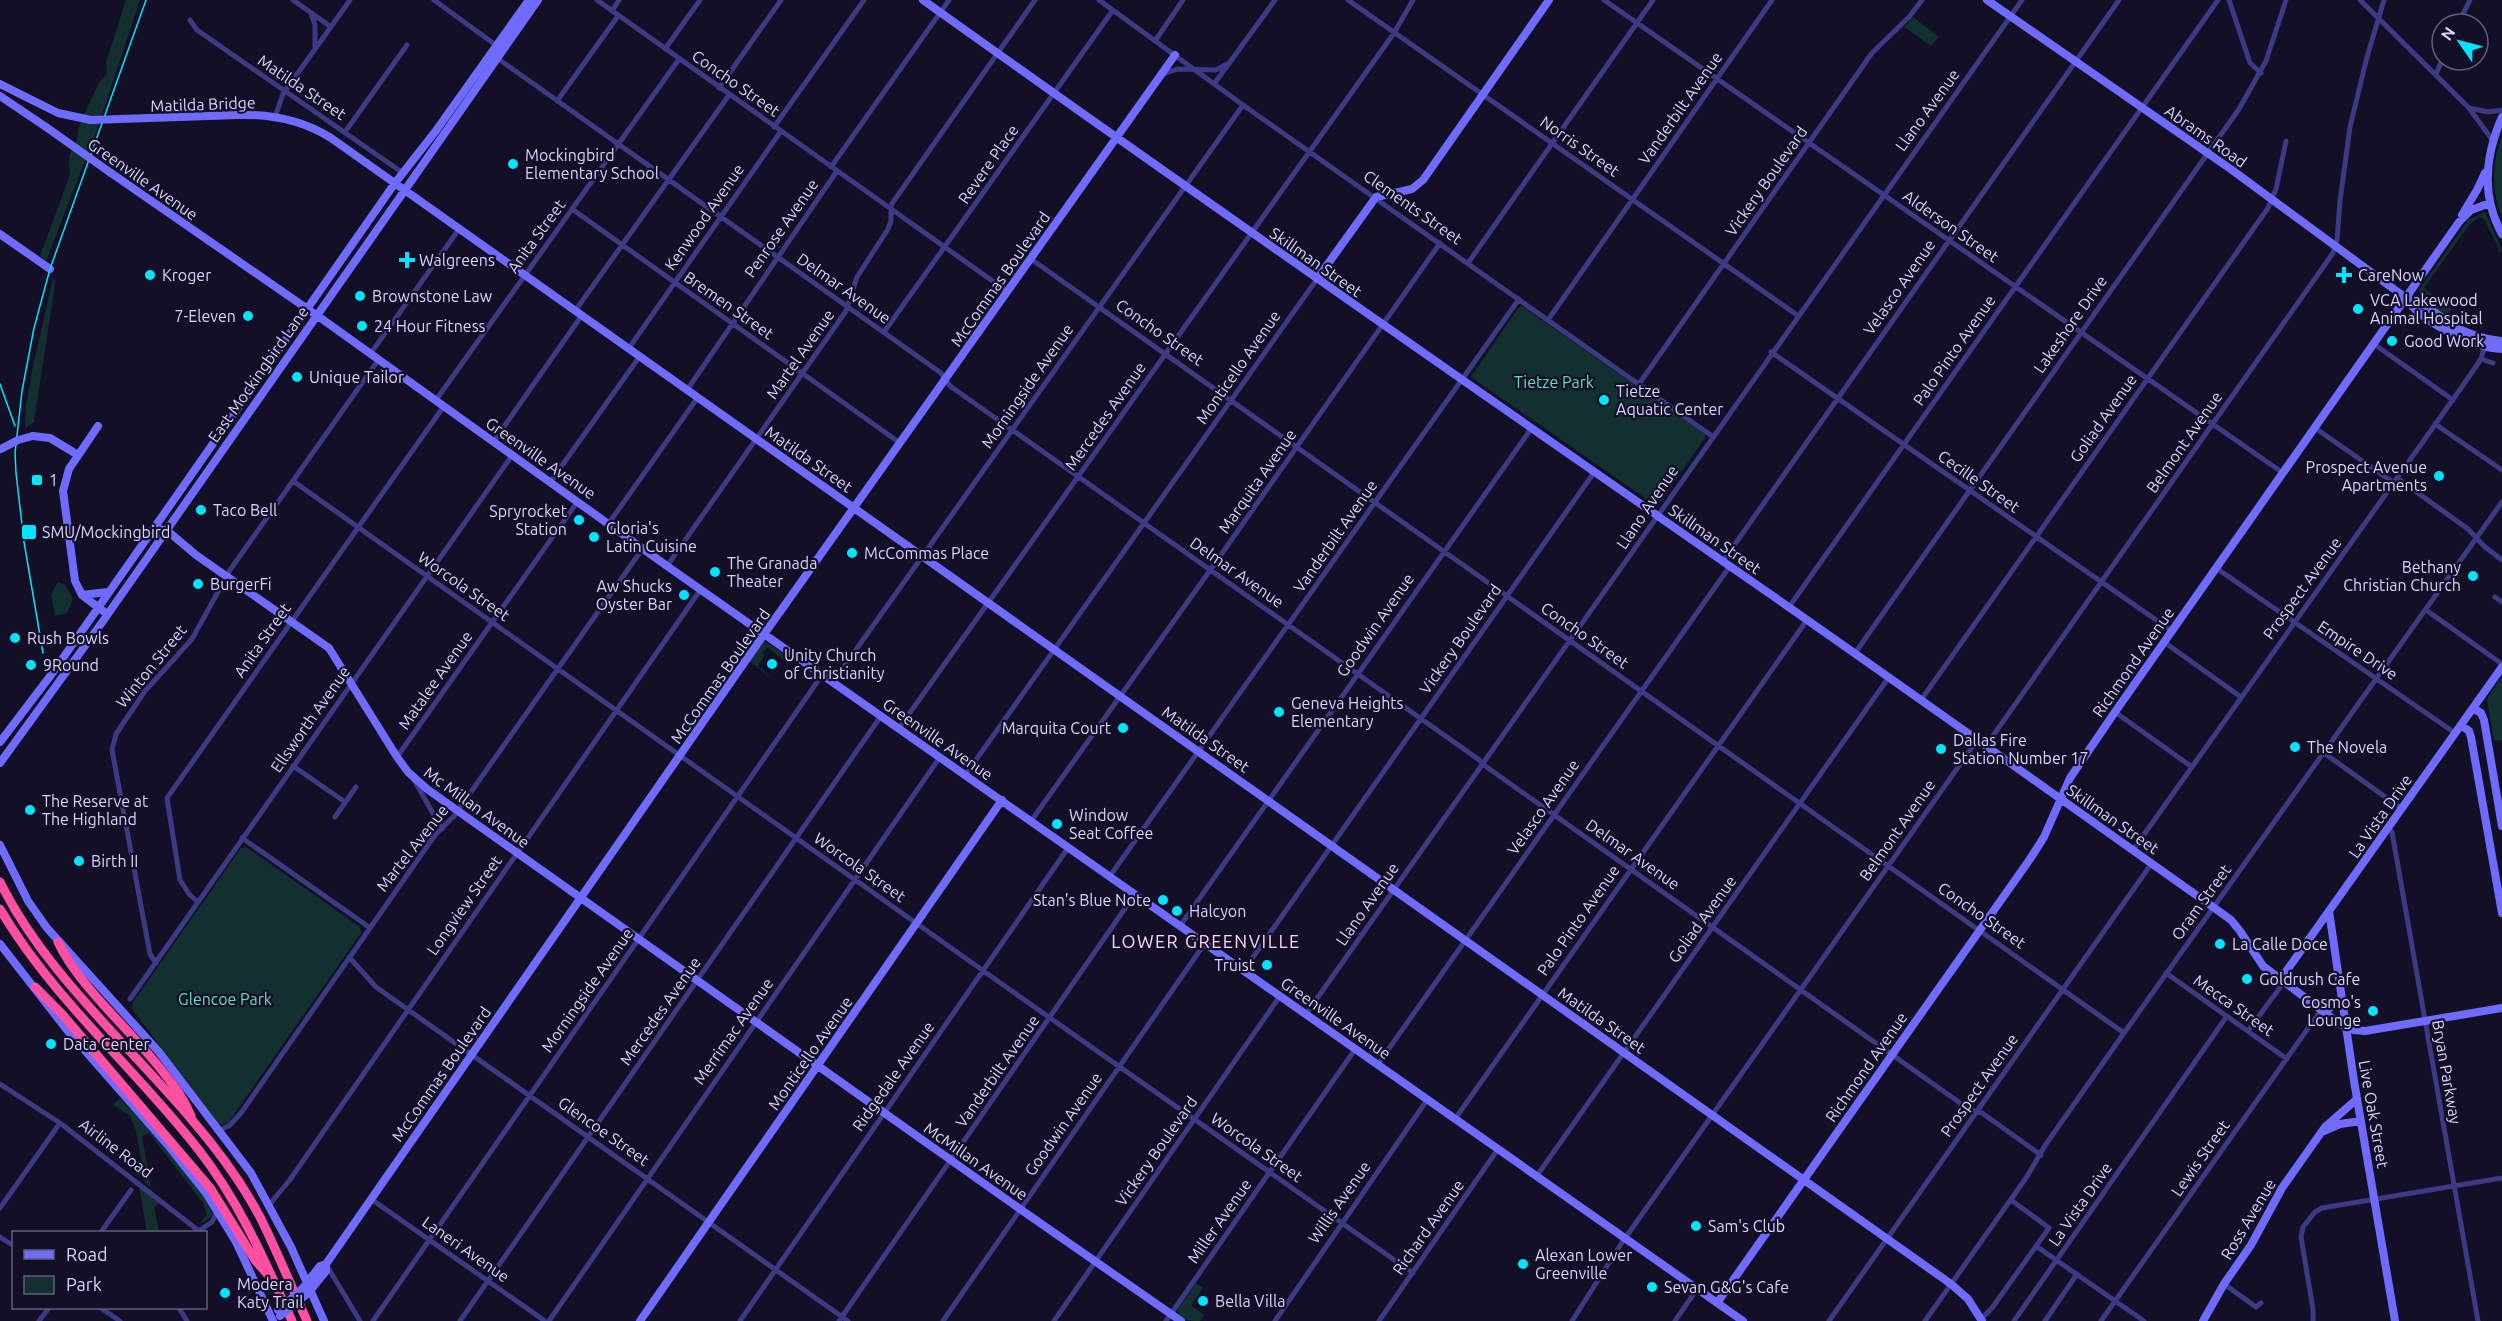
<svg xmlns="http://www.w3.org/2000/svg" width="2502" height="1321" viewBox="0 0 2502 1321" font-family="Ubuntu,sans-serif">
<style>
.green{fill:#12302f}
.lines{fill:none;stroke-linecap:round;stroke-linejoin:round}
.street{stroke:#3d3a85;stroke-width:5}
.secondary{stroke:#6f6bff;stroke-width:8}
.highway{stroke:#ff4fa3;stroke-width:9}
.tram{stroke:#00e5ff;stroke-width:1.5}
.secondary-bridge{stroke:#6f6bff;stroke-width:8}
.poi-dot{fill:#00e5ff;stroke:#130f26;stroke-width:2}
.labels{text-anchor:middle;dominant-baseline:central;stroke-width:4.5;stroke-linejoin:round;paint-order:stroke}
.street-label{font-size:16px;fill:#d9d4ff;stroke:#130f26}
.poi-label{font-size:16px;fill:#d9d4ff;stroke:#130f26;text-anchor:start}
.park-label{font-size:16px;fill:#5fe0c0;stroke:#130f26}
.neighbourhood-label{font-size:18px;letter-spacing:1.5px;fill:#ffd6f0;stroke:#130f26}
</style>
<rect width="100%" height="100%" fill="#130f26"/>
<path class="green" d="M126,0H140L95,135L46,261L40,256L70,175L69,157L77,139L79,126L99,82L107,74L106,62Z
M1913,17L1939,37L1931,46L1904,27Z
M2502,135V218C2491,189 2492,164 2502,135Z
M2485,212L2502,250L2497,253L2499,249L2484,219L2479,217L2469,225L2424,288L2452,309L2447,316L2419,296V290L2468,220Z
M53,278L55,280L54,291L34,422L25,429L26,405L33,366Z
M1522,306L1705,434V438L1658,505H1655L1471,377L1518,308Z
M58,582L65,585L73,599L67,613L55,616L51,594Z
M764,641L789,657L786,662L768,648L762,652L764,656L758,666L774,680L749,661Z
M2502,676V740L2494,741L2487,699Z
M246,847L360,927L361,933L228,1123L222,1125L219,1124L132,1009L133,1002L241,848Z
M120,1098C138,1118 211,1194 213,1214L205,1222L200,1223L207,1215L203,1203L149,1133L142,1136L151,1187L145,1183L136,1131L130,1116L113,1105Z
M139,1186L160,1203L154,1207L159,1232H147Z
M1196,1283L1203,1288L1191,1305L1204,1315L1200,1321C1191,1321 1180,1321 1177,1311Z"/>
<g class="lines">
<path class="street" d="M293,0L331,27
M434,0L497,46
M597,0L1008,292
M1099,0L1243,105L1712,436
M1348,0L1797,315
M1604,0L2283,473
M2229,0L2250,63L2261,73
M2360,0L2469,108L2488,112L2502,110
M612,11L619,0
M311,13L315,25V48
M190,20L197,30L403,173
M2458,24L2470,0
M1155,41L1183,0
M665,49L700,0
M497,58L941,373L950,386L1478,759L1488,768L1970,1110L1982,1113L2041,1155
M2436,74L2442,60
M1161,75L1177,69L1216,70L1227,64
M1214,84L1275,0
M719,88L781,0
M557,101L618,16
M2469,108L2493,141
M275,117L283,94L350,0
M774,127L864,0
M345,132L407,45
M831,167L949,0
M572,209L900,443
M1031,259L2124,1033
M1468,263L1653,0
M575,311L729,95
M1548,320L1772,0
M884,332L1113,10
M2374,344L2453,400
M629,348L781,131
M1771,352L2172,631
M371,353L459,229
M2481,359L2493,363
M1639,384L1872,53L1909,17L1922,0
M687,390L837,171
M436,400L679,59
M2435,424L2502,470
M2315,428L2394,483
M494,441L582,315
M2397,478L2468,529L2485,547L2502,560
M293,481L1016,994L1413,1273
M551,481L640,356
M609,523L698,397
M1723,561L2119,0
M667,566L846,311L857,277L888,229L891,221V205L1035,0
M2216,568L2455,733
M2495,597L2502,602
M1789,607L2218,0
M2426,610L2502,664
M2164,642L2241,697
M1855,653L2239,109L2266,61L2286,0
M833,682L1243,105
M1921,700L2268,208L2276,189L2286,141
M2115,712L2192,767
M899,728L1394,33L1413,0
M2324,753L2402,809
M397,757L578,501
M293,766L345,802
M966,774L1317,279
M414,780L442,829
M335,817L356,787
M1031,821L1211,569L1440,243
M2387,829L2392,832L2478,1321
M242,838L369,927
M2133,850L2466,381L2481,359L2485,345
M1110,876L1519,299
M198,902L189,894L180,880L167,798L444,406
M1180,926L1531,429
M349,957L376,987L848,1321
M156,963L150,954L112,750L116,734L145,691L192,639L230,570L379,359
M1244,970L1595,471
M2166,973L2287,1059
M130,999L513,454
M1306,1014L2022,0
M2248,1031L2284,982
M1378,1064L1730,566
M0,1084L60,1123L199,1231L212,1222L218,1210
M1455,1119L1807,620
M219,1130L229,1126L241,1113L435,835L454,816L643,548
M1536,1177L1889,677
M371,1199L545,1321
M269,1205L289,1181L701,589
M0,1208L60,1123
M101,1232L131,1190
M0,1237L14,1246
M2036,1246L2144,1321
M327,1266L360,1321
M2224,1284L2256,1307L2261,1303
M101,1308L120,1321
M179,1308L187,1321
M1981,1319L1992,1308L2049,1228L2011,1200
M39,1321L49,1308
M373,1321L822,675
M460,1321L881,716
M549,1321L940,757
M740,1321L1068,848
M839,1321L1135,894
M943,1321L1205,943
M1054,1321L1280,996
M1166,1321L1356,1048
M1275,1321L1427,1100
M1379,1321L1498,1149
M1572,1321L1621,1244L1973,746L1990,740L2333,253L2337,240L2340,201L2350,127L2367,57L2384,0
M1675,1321L1697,1289
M1829,1321L2152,863
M1925,1321L2026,1178L2046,1144L2124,1033L2502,502
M2014,1321L2227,1016
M2045,1321L2077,1274
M2101,1321L2321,1010
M2313,1321V1309L2301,1237L2303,1227L2315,1212L2322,1208L2502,1178"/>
<path class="secondary" d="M923,0C1187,189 1454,374 1721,560C1886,674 2049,791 2213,907L2231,920L2240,931L2263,966L2340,1024L2354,1030L2365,1031L2502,1008
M1987,0L2232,170L2406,298C2420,322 2475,348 2502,349
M0,84L58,113L91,120
M0,96L46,127
M238,115C271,114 302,120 331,138L1951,1284L1968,1299L1982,1321
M2502,117C2485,156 2481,196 2502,234
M111,173L322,319L667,566L1743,1321
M2462,215L2477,190L2485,173
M0,234L50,269
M1317,279L1376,197L1412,189L1423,180L1549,0
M2406,298C2422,301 2435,313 2448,322C2464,333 2482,339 2502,341
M98,426L69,469L63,491L75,581L82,595L107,614
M33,436L50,438L78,455
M155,527L170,533L196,555L329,648L397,757L408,772L427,789L1020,1209L1181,1321
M82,595L108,592
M2473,708L2481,713L2484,720L2502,826
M2461,725L2469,731L2471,737L2502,913
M0,742L51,675L173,501L395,183L435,132L529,0
M0,763L103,621L538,0
M0,845L28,901L47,928L159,1052L251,1173L291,1247L324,1321
M2329,911L2354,1081L2395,1321
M0,944L67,1030L167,1144L206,1193L236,1242L273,1321
M2280,980L2502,667
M2321,1010L2330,1008L2342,998
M2324,1131L2340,1124L2361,1121
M302,1289L320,1266L326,1264L760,640L1175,55
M309,1292L326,1271V1264
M1717,1303L2030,859L2044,837L2070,778L2115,712L2459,222L2471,210L2490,203
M640,1321L1002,800
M2203,1321L2224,1284L2251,1245L2282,1188L2325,1127L2357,1099"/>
<path class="highway" d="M0,882C45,973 127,1043 192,1120C217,1149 242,1183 260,1217C277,1251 291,1286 307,1321
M0,909C53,999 134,1067 198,1149C239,1201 265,1261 292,1321
M58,942C79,987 132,1031 163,1072C175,1087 184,1098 191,1116
M35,987L62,1014L211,1189L255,1260L269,1276"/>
<path class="tram" d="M0,384L15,426
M43,653L24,542L16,473L15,453L22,391L34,328L50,269L146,0"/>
<path class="secondary-bridge" d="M91,120L238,115
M46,127L111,173
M1,449L18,440L33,436
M278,1310L302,1289
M280,1316L306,1295"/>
</g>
<g class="poi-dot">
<circle cx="513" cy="164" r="6"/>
<path d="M404 251h6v6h6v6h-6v6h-6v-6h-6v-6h6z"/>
<circle cx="150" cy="275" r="6"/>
<path d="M2341 266h6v6h6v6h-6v6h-6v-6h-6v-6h6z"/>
<circle cx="360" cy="296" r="6"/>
<circle cx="2358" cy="309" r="6"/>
<circle cx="248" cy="316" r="6"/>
<circle cx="362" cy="326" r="6"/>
<circle cx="2392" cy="341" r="6"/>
<circle cx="297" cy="377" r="6"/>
<circle cx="1604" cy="400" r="6"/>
<circle cx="2439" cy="476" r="6"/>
<rect x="31" y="474" width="12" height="12" rx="3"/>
<circle cx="201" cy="510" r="6"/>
<circle cx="579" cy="520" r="6"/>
<rect x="21" y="524" width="16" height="16" rx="3"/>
<circle cx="594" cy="537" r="6"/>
<circle cx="852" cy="553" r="6"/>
<circle cx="715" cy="572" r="6"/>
<circle cx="2473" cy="576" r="6"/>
<circle cx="198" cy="584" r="6"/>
<circle cx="684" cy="595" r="6"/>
<circle cx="15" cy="638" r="6"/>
<circle cx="772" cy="664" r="6"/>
<circle cx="31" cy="665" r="6"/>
<circle cx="1279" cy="712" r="6"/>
<circle cx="1123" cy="728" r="6"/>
<circle cx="2295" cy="747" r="6"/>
<circle cx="1941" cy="749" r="6"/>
<circle cx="30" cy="810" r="6"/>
<circle cx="1057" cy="824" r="6"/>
<circle cx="79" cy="861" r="6"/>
<circle cx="1163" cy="900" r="6"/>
<circle cx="1177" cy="911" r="6"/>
<circle cx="2220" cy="944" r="6"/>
<circle cx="1267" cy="965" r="6"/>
<circle cx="2247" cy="979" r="6"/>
<circle cx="2373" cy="1011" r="6"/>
<circle cx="51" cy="1044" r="6"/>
<circle cx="1696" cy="1226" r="6"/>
<circle cx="1523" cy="1264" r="6"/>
<circle cx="1652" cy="1287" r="6"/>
<circle cx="225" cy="1293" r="6"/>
<circle cx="1203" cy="1301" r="6"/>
</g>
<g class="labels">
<g class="street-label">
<text transform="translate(736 83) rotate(35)">Concho Street</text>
<text transform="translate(302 87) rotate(34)">Matilda Street</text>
<text transform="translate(203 104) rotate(-2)">Matilda Bridge</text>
<text transform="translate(1680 108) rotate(-55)">Vanderbilt Avenue</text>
<text transform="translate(1927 110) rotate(-54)">Llano Avenue</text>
<text transform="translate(2206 136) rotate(35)">Abrams Road</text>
<text transform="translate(1580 146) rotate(35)">Norris Street</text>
<text transform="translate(988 164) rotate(-55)">Revere Place</text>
<text transform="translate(143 179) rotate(35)">Greenville Avenue</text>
<text transform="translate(1766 181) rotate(-55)">Vickery Boulevard</text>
<text transform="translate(1413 207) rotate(35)">Clements Street</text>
<text transform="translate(704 217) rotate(-55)">Kenwood Avenue</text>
<text transform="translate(1951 226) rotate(35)">Alderson Street</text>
<text transform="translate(781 228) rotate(-55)">Penrose Avenue</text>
<text transform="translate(536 236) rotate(-54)">Anita Street</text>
<text transform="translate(1316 262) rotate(35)">Skillman Street</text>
<text transform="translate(1000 279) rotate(-55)">McCommas Boulevard</text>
<text transform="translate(1899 287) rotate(-55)">Velasco Avenue</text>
<text transform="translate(844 288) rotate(35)">Delmar Avenue</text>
<text transform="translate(729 305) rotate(35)">Bremen Street</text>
<text transform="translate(2070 324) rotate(-55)">Lakeshore Drive</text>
<text transform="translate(1160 332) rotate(35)">Concho Street</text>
<text transform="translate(1954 350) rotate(-55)">Palo Pinto Avenue</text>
<text transform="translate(800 354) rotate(-55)">Martel Avenue</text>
<text transform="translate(1238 367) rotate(-55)">Monticello Avenue</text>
<text transform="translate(258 374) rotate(-55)">East Mockingbird Lane</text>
<text transform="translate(1027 386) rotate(-55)">Morningside Avenue</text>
<text transform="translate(1105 416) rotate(-55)">Mercedes Avenue</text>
<text transform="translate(2103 418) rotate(-55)">Goliad Avenue</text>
<text transform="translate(2184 442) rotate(-55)">Belmont Avenue</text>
<text transform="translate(541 458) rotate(35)">Greenville Avenue</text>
<text transform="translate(809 459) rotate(35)">Matilda Street</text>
<text transform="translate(1257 481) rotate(-55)">Marquita Avenue</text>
<text transform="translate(1979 481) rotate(35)">Cecille Street</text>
<text transform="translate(1647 507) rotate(-56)">Llano Avenue</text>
<text transform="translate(1335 536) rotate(-55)">Vanderbilt Avenue</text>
<text transform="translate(1715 539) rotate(35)">Skillman Street</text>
<text transform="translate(1237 572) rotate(35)">Delmar Avenue</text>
<text transform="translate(464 586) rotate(35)">Worcola Street</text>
<text transform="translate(2302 588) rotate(-54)">Prospect Avenue</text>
<text transform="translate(1375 625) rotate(-55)">Goodwin Avenue</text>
<text transform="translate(1585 635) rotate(35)">Concho Street</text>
<text transform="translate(1460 639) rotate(-55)">Vickery Boulevard</text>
<text transform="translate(262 640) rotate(-55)">Anita Street</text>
<text transform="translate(2358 650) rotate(34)">Empire Drive</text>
<text transform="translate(2133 662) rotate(-55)">Richmond Avenue</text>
<text transform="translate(151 666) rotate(-51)">Winton Street</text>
<text transform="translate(720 676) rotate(-55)">McCommas Boulevard</text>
<text transform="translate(435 680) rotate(-55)">Matalee Avenue</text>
<text transform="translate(310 719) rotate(-55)">Ellsworth Avenue</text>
<text transform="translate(938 739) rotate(35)">Greenville Avenue</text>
<text transform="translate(1206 739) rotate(35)">Matilda Street</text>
<text transform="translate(477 807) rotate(36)">Mc Millan Avenue</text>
<text transform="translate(1543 807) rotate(-55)">Velasco Avenue</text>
<text transform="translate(2380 816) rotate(-55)">La Vista Drive</text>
<text transform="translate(2113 819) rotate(35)">Skillman Street</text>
<text transform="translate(1897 830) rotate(-55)">Belmont Avenue</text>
<text transform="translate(412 848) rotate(-52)">Martel Avenue</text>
<text transform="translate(1633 854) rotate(35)">Delmar Avenue</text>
<text transform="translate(860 867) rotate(35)">Worcola Street</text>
<text transform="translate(2201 902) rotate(-54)">Oram Street</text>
<text transform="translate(1367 904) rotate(-55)">Llano Avenue</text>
<text transform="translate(464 905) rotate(-55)">Longview Street</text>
<text transform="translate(1982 915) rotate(35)">Concho Street</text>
<text transform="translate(1702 919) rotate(-54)">Goliad Avenue</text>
<text transform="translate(1578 920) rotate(-55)">Palo Pinto Avenue</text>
<text transform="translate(587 990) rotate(-55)">Morningside Avenue</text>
<text transform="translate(2234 1005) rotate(35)">Mecca Street</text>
<text transform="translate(660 1011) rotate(-55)">Mercedes Avenue</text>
<text transform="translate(1336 1018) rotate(35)">Greenville Avenue</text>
<text transform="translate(1602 1020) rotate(35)">Matilda Street</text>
<text transform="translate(733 1031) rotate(-55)">Merrimac Avenue</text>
<text transform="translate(810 1053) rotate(-55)">Monticello Avenue</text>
<text transform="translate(1866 1067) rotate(-55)">Richmond Avenue</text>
<text transform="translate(997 1071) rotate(-55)">Vanderbilt Avenue</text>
<text transform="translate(2447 1072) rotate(80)">Bryan Parkway</text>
<text transform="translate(441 1074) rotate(-55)">McCommas Boulevard</text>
<text transform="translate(893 1076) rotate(-55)">Ridgedale Avenue</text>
<text transform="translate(1979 1085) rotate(-55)">Prospect Avenue</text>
<text transform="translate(2374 1114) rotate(80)">Live Oak Street</text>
<text transform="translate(1063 1124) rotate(-55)">Goodwin Avenue</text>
<text transform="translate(604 1131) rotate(35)">Glencoe Street</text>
<text transform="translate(1257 1147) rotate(35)">Worcola Street</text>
<text transform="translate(116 1148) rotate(37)">Airline Road</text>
<text transform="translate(1156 1151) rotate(-55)">Vickery Boulevard</text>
<text transform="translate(2200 1158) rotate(-55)">Lewis Street</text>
<text transform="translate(976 1161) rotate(35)">McMillan Avenue</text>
<text transform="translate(1339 1202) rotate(-55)">Willis Avenue</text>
<text transform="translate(2080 1204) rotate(-55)">La Vista Drive</text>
<text transform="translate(2248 1219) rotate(-59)">Ross Avenue</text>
<text transform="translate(1219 1221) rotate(-55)">Miller Avenue</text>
<text transform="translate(1428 1227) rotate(-55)">Richard Avenue</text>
<text transform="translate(466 1249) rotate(35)">Laneri Avenue</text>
</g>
<g class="poi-label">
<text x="525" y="155">Mockingbird<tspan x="525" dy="18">Elementary School</tspan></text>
<text x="419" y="260">Walgreens</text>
<text x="162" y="275">Kroger</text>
<text x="2358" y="275">CareNow</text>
<text x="372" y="296">Brownstone Law</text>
<text x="2370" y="300">VCA Lakewood<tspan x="2370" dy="18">Animal Hospital</tspan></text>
<text x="236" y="316" text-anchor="end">7-Eleven</text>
<text x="374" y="326">24 Hour Fitness</text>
<text x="2404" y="341">Good Work</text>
<text x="309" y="377">Unique Tailor</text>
<text x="1616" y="391">Tietze<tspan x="1616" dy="18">Aquatic Center</tspan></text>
<text x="2427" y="467" text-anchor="end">Prospect Avenue<tspan x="2427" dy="18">Apartments</tspan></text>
<text x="49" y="480">1</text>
<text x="213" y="510">Taco Bell</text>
<text x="567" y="511" text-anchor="end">Spryrocket<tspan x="567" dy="18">Station</tspan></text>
<text x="606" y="528">Gloria's<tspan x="606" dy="18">Latin Cuisine</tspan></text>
<text x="42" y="532">SMU/Mockingbird</text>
<text x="864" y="553">McCommas Place</text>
<text x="727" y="563">The Granada<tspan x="727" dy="18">Theater</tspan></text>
<text x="2461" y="567" text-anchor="end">Bethany<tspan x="2461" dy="18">Christian Church</tspan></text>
<text x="210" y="584">BurgerFi</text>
<text x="672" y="586" text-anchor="end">Aw Shucks<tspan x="672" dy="18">Oyster Bar</tspan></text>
<text x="27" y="638">Rush Bowls</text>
<text x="784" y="655">Unity Church<tspan x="784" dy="18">of Christianity</tspan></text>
<text x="43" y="665">9Round</text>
<text x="1291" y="703">Geneva Heights<tspan x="1291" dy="18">Elementary</tspan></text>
<text x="1111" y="728" text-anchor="end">Marquita Court</text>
<text x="1953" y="740">Dallas Fire<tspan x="1953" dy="18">Station Number 17</tspan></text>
<text x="2307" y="747">The Novela</text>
<text x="42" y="801">The Reserve at<tspan x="42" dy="18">The Highland</tspan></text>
<text x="1069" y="815">Window<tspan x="1069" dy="18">Seat Coffee</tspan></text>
<text x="91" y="861">Birth II</text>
<text x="1151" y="900" text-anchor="end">Stan's Blue Note</text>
<text x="1189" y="911">Halcyon</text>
<text x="2232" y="944">La Calle Doce</text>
<text x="1255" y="965" text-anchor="end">Truist</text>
<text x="2259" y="979">Goldrush Cafe</text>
<text x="2361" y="1002" text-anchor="end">Cosmo's<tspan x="2361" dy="18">Lounge</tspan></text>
<text x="63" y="1044">Data Center</text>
<text x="1708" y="1226">Sam's Club</text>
<text x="1535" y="1255">Alexan Lower<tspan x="1535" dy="18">Greenville</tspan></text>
<text x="237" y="1284">Modera<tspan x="237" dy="18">Katy Trail</tspan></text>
<text x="1664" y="1287">Sevan G&amp;G's Cafe</text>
<text x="1215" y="1301">Bella Villa</text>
</g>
<g class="park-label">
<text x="1554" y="382">Tietze Park</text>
<text x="225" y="999">Glencoe Park</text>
</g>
<g class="neighbourhood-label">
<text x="1206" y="941">LOWER GREENVILLE</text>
</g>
</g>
<rect x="12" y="1231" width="195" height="78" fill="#130f26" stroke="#625e7d" stroke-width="1.5"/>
<rect x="24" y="1250" width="30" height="9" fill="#6f6bff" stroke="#625e7d" stroke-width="1.5"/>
<text x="66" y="1261" font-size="18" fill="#d9d4ff">Road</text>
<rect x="24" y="1276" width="30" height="18" fill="#12302f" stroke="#625e7d" stroke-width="1.5"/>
<text x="66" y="1291" font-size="18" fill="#d9d4ff">Park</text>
<g transform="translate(2460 42) rotate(305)"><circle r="28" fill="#130f26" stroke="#625e7d" stroke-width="1.5"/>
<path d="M0-4.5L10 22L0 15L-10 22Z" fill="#00e5ff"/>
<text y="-9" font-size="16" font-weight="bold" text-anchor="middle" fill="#d9d4ff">N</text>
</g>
</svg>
